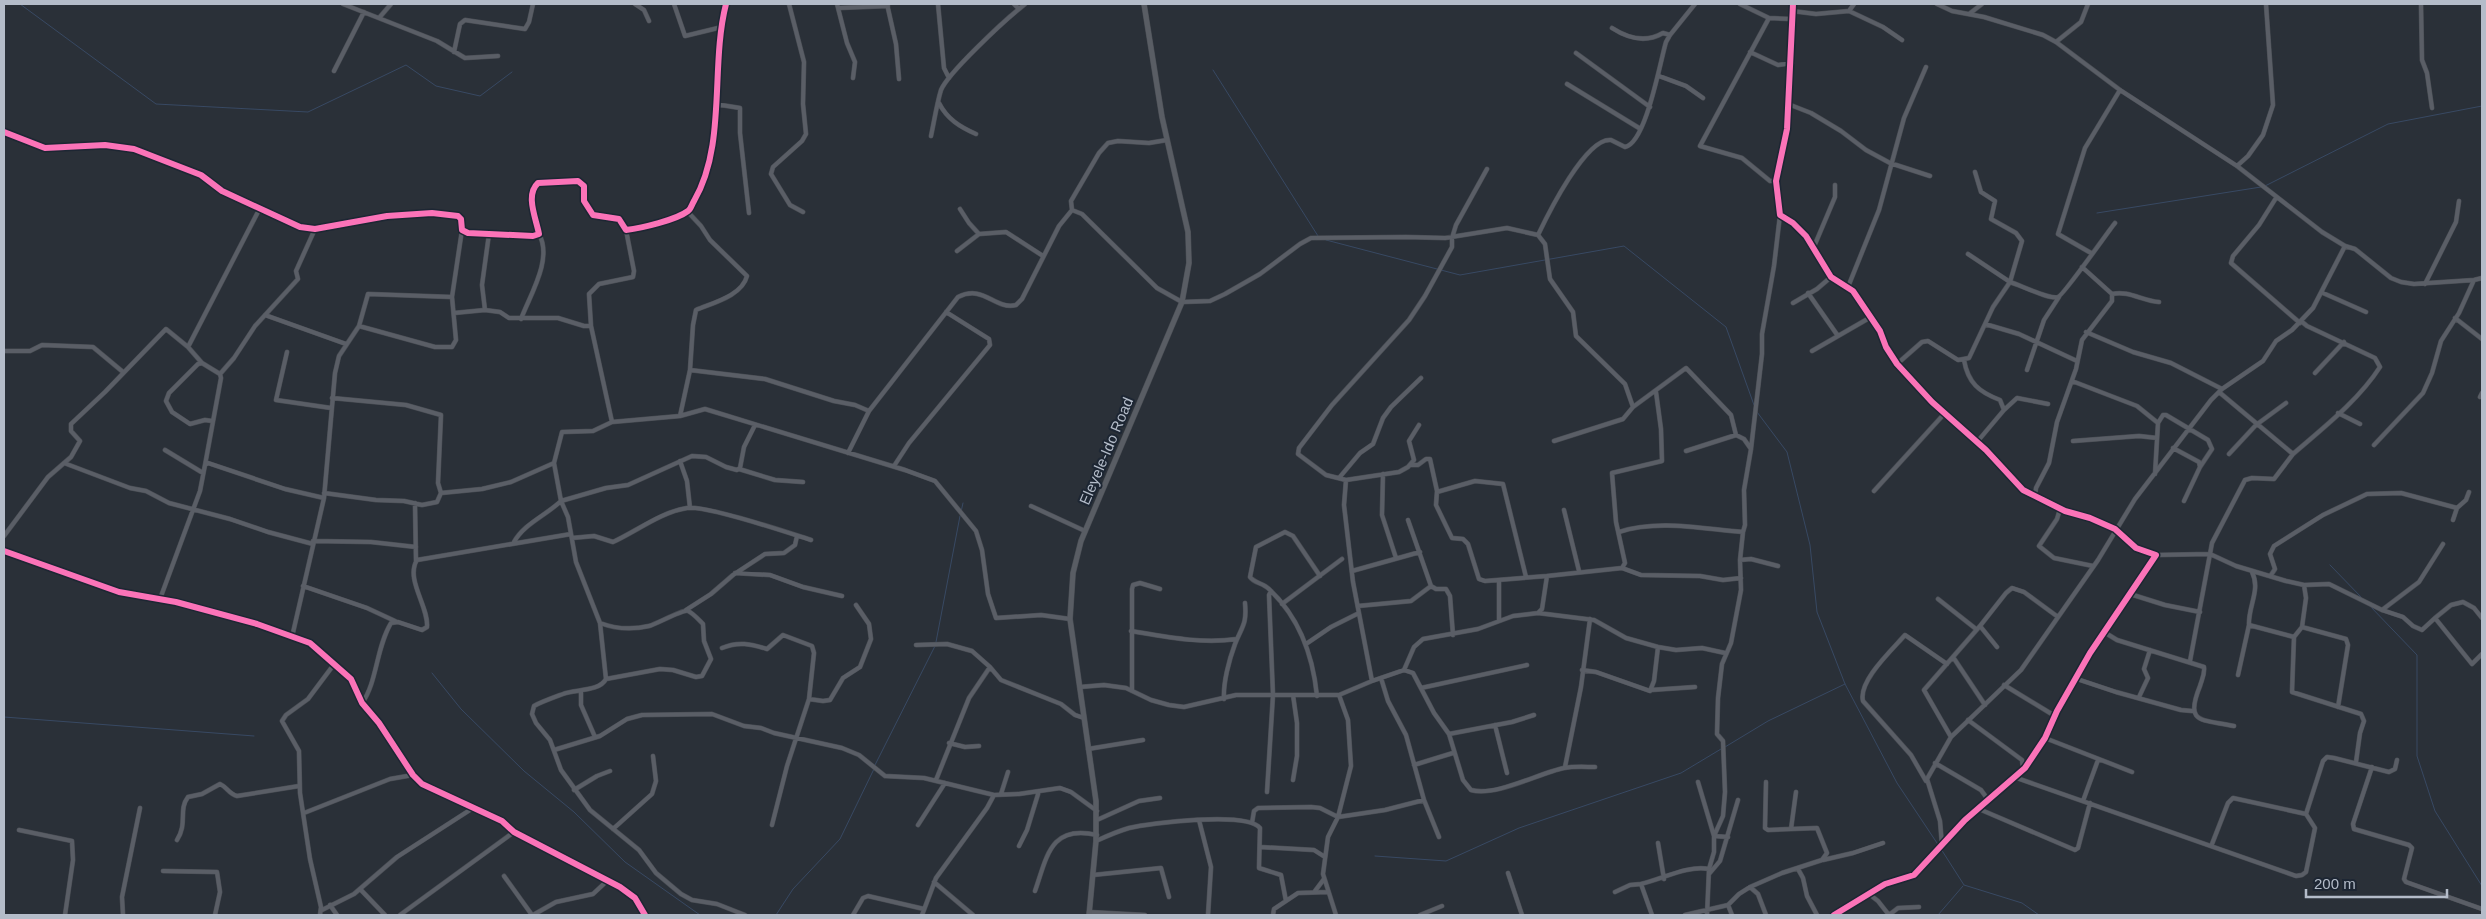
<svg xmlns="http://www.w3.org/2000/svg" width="2486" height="919" viewBox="0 0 2486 919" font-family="Helvetica,sans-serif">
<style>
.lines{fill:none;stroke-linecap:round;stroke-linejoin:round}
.stream{stroke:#384963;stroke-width:1}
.minor-casing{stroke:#484c53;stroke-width:5}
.secondary-casing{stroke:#484c53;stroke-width:6}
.minor{stroke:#5a5e66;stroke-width:4}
.secondary{stroke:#595d64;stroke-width:5}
.cycleway-casing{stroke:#1d2633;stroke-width:9}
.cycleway{stroke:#fb73b8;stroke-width:6}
.labels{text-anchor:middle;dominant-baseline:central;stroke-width:4;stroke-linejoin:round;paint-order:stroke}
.street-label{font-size:15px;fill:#b4bcc9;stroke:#1d2633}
</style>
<rect width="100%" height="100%" fill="#2a3038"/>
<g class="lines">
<path class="stream" d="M20,4L156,104L308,112L406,65L436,86L480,96L512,72
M1213,70L1318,236
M2265,186L2388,124L2482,106
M2097,213L2261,187
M1326,240L1460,275L1624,246L1726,327L1754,405
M1757,412L1787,452L1810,545L1817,612L1845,684L1897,783L1939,846
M961,512L963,503
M2330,565L2363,599
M2369,605L2417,655V756L2435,811L2482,886
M936,642L960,516
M432,673L461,709L524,771L574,812L625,862L700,915
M4,717L254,736
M1725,747L1768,721L1845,684
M875,765L935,646
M1941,849L1964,885L2022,903L2039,915
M1375,856L1446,861L1519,828L1681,773L1721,749
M776,915L793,889L840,839L874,769
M1938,915L1963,886"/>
<g class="minor-casing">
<path id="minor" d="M343,4L437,41L465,58L498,56
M635,4L644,10L649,21
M674,4L685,36L722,27
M789,4L804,62L803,104L806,134L802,141L773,167L771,174L790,205L803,212
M837,4L847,43L855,62L853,78
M887,4L896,44L899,79
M938,4L944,68L949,78
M1014,4L1019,9L1025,4
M1740,4L1769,18L1791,19
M1793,4L1787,129L1776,181L1780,215L1793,223L1806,236L1831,277L1853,291L1880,331L1886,347L1897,364L1932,402L1986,450L2023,490L2065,511L2090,518L2115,529L2136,548L2156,555L2090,653L2057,711L2045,738L2025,768L1965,820L1914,875L1885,884L1834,915
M1937,4L1952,11L1984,17L2043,35L2056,42L2120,90L2237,166L2322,232L2345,246L2355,249L2391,278L2401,282L2414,284L2474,280L2482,278
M2421,4L2422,60L2427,73L2432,108
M838,8L888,6
M1792,11L1816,14L1849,11L1854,4
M1849,11L1883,27L1902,40
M1969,14L1982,4
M379,18L391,4
M1769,18L1700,146L1742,158L1770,181H1776
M1612,28C1629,39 1646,43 1663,33L1670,35
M2056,42L2081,22L2088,4
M454,52L460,24L465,20L525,29L529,22L533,4
M1750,52L1778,65L1792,63
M1576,53L1650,107
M334,71L364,12
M1659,76L1686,86L1703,98
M1567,84L1639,128
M939,103C947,119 960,127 976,134
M715,104L740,108V133L749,213
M1788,104L1811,113L1841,131L1866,150L1890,163L1930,176
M4,132L45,148L105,145L134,149L201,175L222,191L300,227L315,229L387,216L432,213L458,216L461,219L462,230L468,233L533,236L539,234C536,218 525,195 538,183L578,181L584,186V201L593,215L619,219L626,230C642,228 676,220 688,211C691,209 692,204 694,201C727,144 710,67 726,4
M931,136C934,122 937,103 941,90C948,73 1003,22 1019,9
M2237,166L2248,156L2263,135L2273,105L2266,4
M2276,198L2259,225L2233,256L2231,263L2300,323
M960,209L969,223L979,234
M1072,210L1082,214L1157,288L1182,302L1210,301L1225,294L1260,274L1300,244L1311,238L1406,237L1445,238L1507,228L1538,235L1545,244L1550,279L1573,312L1576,336L1625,384L1633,407
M1072,210L1071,201L1099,153L1108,143L1118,141L1149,143L1167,140
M687,211L701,226L710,240L747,276C742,296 712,303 696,310L693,325L690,370
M1538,235C1548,214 1586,137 1611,140L1625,147C1646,143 1660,62 1666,42L1670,35L1695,4
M1813,249L1835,197V185
M957,251L979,234L1006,232L1043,256
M2091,253L2058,234L2085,148L2120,90
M1968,254L2010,282L2022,241L2016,233L1991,219L1995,201L1981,192L1975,172
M2425,284L2456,222L2459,201
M1848,287L1879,210L1904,118L1926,67
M1808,293L1838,336
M2323,293L2366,312
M2112,294C2128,290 2143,301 2159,302
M1793,303L1817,289L1831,277
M485,310L482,285L489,234
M454,313L485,310L500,312L509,318H558L584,326H591
M265,315L346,344
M2455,318L2482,339
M521,319C530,295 553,259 539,234
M1985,324L2019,334L2077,361
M359,326L435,347H452L456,340L452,297L462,230
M2086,332L2133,352L2171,363L2222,389
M4,351H30L42,345L93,347L123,372
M1812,351L1871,317
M287,352L276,400L331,408
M1964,360C1968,383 1979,392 2000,400L2004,410
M202,363L198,364L169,393L166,401L172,412L190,424L205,420L212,421
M1897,364L1922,342L1928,341L1958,360L1969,358L1993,307L2010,282C2020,285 2050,300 2058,297C2063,296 2107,233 2115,223
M2027,370L2044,320L2059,297
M2315,373L2344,342
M220,374L234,358L255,326L298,279L296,271L315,229
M2072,381L2137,406L2158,423L2155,474
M2219,392L2293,454C2323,428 2358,401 2380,367L2375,358L2307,326L2301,321
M2480,397L2482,393
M2338,413L2360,424
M680,416L690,370L765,379L834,401L855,405L869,411
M612,422L591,326L589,294L599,284L633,277L634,271L626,230
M2158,423L2163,415H2166L2208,440L2212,449L2200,467
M1419,425L1409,441L1414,460L1408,467L1399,472L1346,480L1326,475L1298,454L1299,448L1332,405L1409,320L1425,296L1452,247V238L1456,225L1487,169
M1554,441L1623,419L1633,407L1686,368L1731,415L1736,435
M2073,441L2139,436L2157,438
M1977,442L2004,410L2017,398L2048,404
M2374,445L2423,393L2432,373L2441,341L2459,313L2474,280
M2173,448L2199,462L2200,467L2184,501
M165,450L203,473
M1686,451L1736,435L1744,439L1751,449
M848,453L869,411L958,297C984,284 994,310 1016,305L1022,299L1059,226L1072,210
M2229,454L2256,425L2286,403
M680,461L687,481L690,508
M64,463L130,488L146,491L169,503L230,519L268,532L313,544
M205,465L221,378L220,374L202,363L188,347L260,208
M1410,465H1418L1426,459H1430L1437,491L1436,505L1452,538L1463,539L1468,544L1479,579L1485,581L1547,576
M894,466L909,443L990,345L989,339L946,312
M739,469L775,480L803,482
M1383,474L1382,515L1396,558
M1339,478L1360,453L1373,444L1383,418L1391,407L1421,378
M1346,480L1344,505L1353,582L1372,681
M1874,491L1945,413
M1437,492L1475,481L1503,484L1526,577
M324,493L376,500L404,501L422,505L437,502L441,493L438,483L441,415L406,405L332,398
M441,493L482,489L511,482L554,463
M2035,496L2036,488L2049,463L2057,422L2076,369L2082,340L2112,301V294L2082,267
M415,503L416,561
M1031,506L1085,531
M2457,508L2466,500L2469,492
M2060,509L2057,519L2039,546L2054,558L2093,566
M1564,510L1579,571
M1408,520L1431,586L1436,589H1446L1450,596L1453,635
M1619,532C1658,519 1703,529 1743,532L1740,560L1741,590L1731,643L1722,664L1718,698L1717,734L1723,741L1725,792L1723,816L1714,836L1728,837
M1743,532L1745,525L1744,490L1751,449L1762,354V334L1774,266L1780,215
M4,536L48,477L71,457L80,441L71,431V424L105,392L166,329L188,347
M572,538L594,536L613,542C637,531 661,512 687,508C707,505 789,533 811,540
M313,541L371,542L416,547
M514,542C524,524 545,516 561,501L554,463L562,432L593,431L612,422L680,416L705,409L905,470L935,481L976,531L982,550L988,594L996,618L1041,615L1070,619
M4,551L119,592L176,602L257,624L310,643L351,679L362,703L379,723L413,775L422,784L502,821L514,832L620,887L635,898L645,915
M2156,555L2210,554L2212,543L2245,480L2252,478L2274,479L2293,454
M1740,560L1751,559L1778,566
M1622,568L1625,563L1616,522L1612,473L1662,461L1661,429L1656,392
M1352,571L1420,552
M2252,572C2261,590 2248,606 2249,625L2294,637
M735,573L770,575L803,587L842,596
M2271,575L2275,569L2270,554L2274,546L2323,515L2367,494L2401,493L2457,508L2453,520
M1499,580V620
M2304,585L2306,598L2302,627L2294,637L2292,692L2361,714L2364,721L2360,733L2356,762
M303,586L367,608L395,621
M2130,594L2165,605L2200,612
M160,599L200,491L205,465L208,463L285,489L324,498
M1938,599L1976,629
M1282,604L1342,559
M1358,606L1411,601L1431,586
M686,610L711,594L733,575L765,554L784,553L795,545L797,536
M2382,610L2419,582L2443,544
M1538,613L1542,609L1547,576L1622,568L1641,575L1700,576L1723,580L1741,578
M2435,618L2451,605L2463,602L2474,608L2482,618
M600,623L606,679L660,669L673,670L696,677L702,676L711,659L704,641L703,624C699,620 693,613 688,611C683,609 657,624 649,626C632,630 616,629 600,623L576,562L568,517L561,501L606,488L628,485L692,456L706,457L726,467L737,470L740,468L744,447L755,425
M1980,626L2006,593L2012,588L2024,592L2058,617
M2302,627L2346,639L2348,645L2338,707
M1131,631C1167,637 1201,644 1237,639
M2104,632L2117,640L2204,667C2205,674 2202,679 2200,686C2184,725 2202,719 2234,726
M292,637L324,498L335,373L339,356L359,326L368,294L452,297
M1306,644L1331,627L1359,613
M916,645L947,644L972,651L990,667
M722,648C738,641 751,644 767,649L783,635L812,646L814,653L809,699L823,701L830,700L843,678L860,667L871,639L869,624L856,605
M1953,657L1985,705
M2190,661L2210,554L2236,566L2286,581L2304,585L2329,584L2382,610L2403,617L2413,626L2422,630L2435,618L2472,664L2482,654
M1404,670L1413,673L1434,713L1449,734L1463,780L1471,790C1496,797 1539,773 1564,768C1574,766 1586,767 1595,767
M1582,670L1596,672L1650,691L1654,681L1658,647
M2238,675L2249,625
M1381,678L1388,701L1406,735L1424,800L1439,837
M606,679C599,692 575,689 563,694C555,697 541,702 534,706L532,714L536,723L550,740L561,770L590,810L639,850L656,873L681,894L692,900L717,904L745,915
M2077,679L2116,692L2181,710L2192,711
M2004,685L2055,716
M1080,687L1104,685L1126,688L1151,700L1169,705L1184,707L1236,695H1339L1372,681L1404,670L1414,647L1423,639L1478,629L1513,616L1538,613L1594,620L1626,638L1658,647L1676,650L1702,648L1725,653
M1421,688L1527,665
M1651,690L1695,687
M581,691V705L595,737
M1132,691V589L1133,585L1140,583L1160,589
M1317,696C1313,656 1299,617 1269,589C1263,583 1254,583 1250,577L1256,547L1285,532L1293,536L1320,576
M2139,697L2148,678L2144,669L2150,650
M1224,699C1223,683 1229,660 1235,644C1242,626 1247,625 1245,603
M362,703C377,683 376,648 391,623L398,622L422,630L427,627C429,607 405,579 417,560L571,534
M1968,720L2022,760L2023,769
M1495,725L1507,773
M1449,734L1512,722L1534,715
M1951,737L1924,690L1980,626L1997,647
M2045,738L2132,772
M949,743L965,747L979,746
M1088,749L1143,740
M554,750L600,736L627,719L642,715L712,714L744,726L761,728L774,733L842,748L859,755L885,776L924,778L994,795L1019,794L1060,788L1071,792L1097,811
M1935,763L1981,790L1989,801
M1414,765L1453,753
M1565,767L1581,687L1590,619
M2372,767L2353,824L2354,829L2409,845L2412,848L2404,879L2406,882L2482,909
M2014,777L2296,876L2302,875L2306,872L2315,828L2306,814L2323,761L2327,757L2334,758L2389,772L2395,769L2397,760
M936,780L969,698L990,667L1001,680L1061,704L1075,715L1084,718
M1293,780L1297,756V723L1293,695
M1926,781L1911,755L1863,701C1858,681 1892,650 1905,635L1947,664
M1698,782L1714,836V852L1709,869L1707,915
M574,790L597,776L610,771
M1267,792L1273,695L1269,595L1271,591
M1001,794L1008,772
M2083,801L2098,760
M1979,809L2075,850L2078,848L2090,803
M304,813L390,779L413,775
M1097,820L1139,801L1160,798
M1199,820L1211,867L1208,915
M1252,823L1254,811L1258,808L1311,807L1320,808L1338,817L1385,810L1424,800
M772,825L787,766L809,699
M918,825L945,783
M613,829L652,794L656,781L653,756
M1791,829L1796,792
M19,830L72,841L73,860L65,915
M177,840C188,823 178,810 188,797L202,794L220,784C227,787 229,794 237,796L299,786
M1096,841C1107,836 1118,831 1129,828C1150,823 1247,811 1260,828L1259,868L1281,875L1286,901
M1658,843L1664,879
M2212,844L2228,803L2233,798L2306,814
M1942,845L1940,821L1927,779L1951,737L2021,670L2098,560L2135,499L2211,400L2222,389L2263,361L2276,341L2292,330L2313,308L2345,246
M1019,846L1027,830L1039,791
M1260,847L1314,850L1325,857
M1823,860L1853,853L1883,843
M1798,869L1803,878L1807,896L1817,915
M163,871L217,872L220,892L215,915
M1508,873L1522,915
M1709,874L1720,861L1738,800
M1093,875L1161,868L1169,897
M504,876L532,915
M934,882L973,915
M1641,884C1663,879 1687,865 1709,869
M1750,887L1782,873L1822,860L1827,853L1817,828L1768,830L1765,828L1766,782
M360,889L385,915
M1035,891C1047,857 1050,824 1097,835
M1315,891L1324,879
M1615,892L1630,885L1641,884L1652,915
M1869,894L1878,901L1889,915L1898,908L1919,907
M330,905L337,915
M1728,905L1732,915
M322,910L354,894L397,857L473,808
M1089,912L1145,915
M123,915L122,897L140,808
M320,915L321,907L310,859L300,793L299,751L282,721L286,715L308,699L335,663
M400,915L514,832
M533,915L556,902L593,894L608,880
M853,915L863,898L868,896L924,909
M922,915L936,878L987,808L994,795
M1273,915L1274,909L1298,893L1328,892
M1336,915L1323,874L1328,837L1338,817L1351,766L1348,720L1339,695
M1420,915L1442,906
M1685,915L1728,905L1739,894L1750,887L1758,894L1766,915"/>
</g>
<g class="secondary-casing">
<path id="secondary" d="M1089,915L1096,841V801L1070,619L1073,573L1081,541L1182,302L1189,263L1188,232L1162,117L1144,4"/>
</g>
<use href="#minor" class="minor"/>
<use href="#secondary" class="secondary"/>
<g class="cycleway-casing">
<path id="cycleway" d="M1793,4L1787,129L1776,181L1780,215L1793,223L1806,236L1831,277L1853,291L1880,331L1886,347L1897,364L1932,402L1986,450L2023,490L2065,511L2090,518L2115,529L2136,548L2156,555L2090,653L2057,711L2045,738L2025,768L1965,820L1914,875L1885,884L1834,915
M4,132L45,148L105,145L134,149L201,175L222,191L300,227L315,229L387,216L432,213L458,216L461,219L462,230L468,233L533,236L539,234C536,218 525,195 538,183L578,181L584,186V201L593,215L619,219L626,230C642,228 676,220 688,211C691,209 692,204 694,201C727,144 710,67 726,4
M4,551L119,592L176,602L257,624L310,643L351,679L362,703L379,723L413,775L422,784L502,821L514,832L620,887L635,898L645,915"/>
</g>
<use href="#cycleway" class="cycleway"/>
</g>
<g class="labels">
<g class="street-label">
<text transform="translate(1106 451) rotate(-67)">Eleyele-Ido Road</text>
</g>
</g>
<rect width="2486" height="919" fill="none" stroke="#b4bcc9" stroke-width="10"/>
<path d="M2306 889v8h141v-8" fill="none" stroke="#b4bcc9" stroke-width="2.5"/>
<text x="2314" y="889" font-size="15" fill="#b4bcc9" stroke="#1d2633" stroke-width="4" paint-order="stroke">200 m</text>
</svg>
